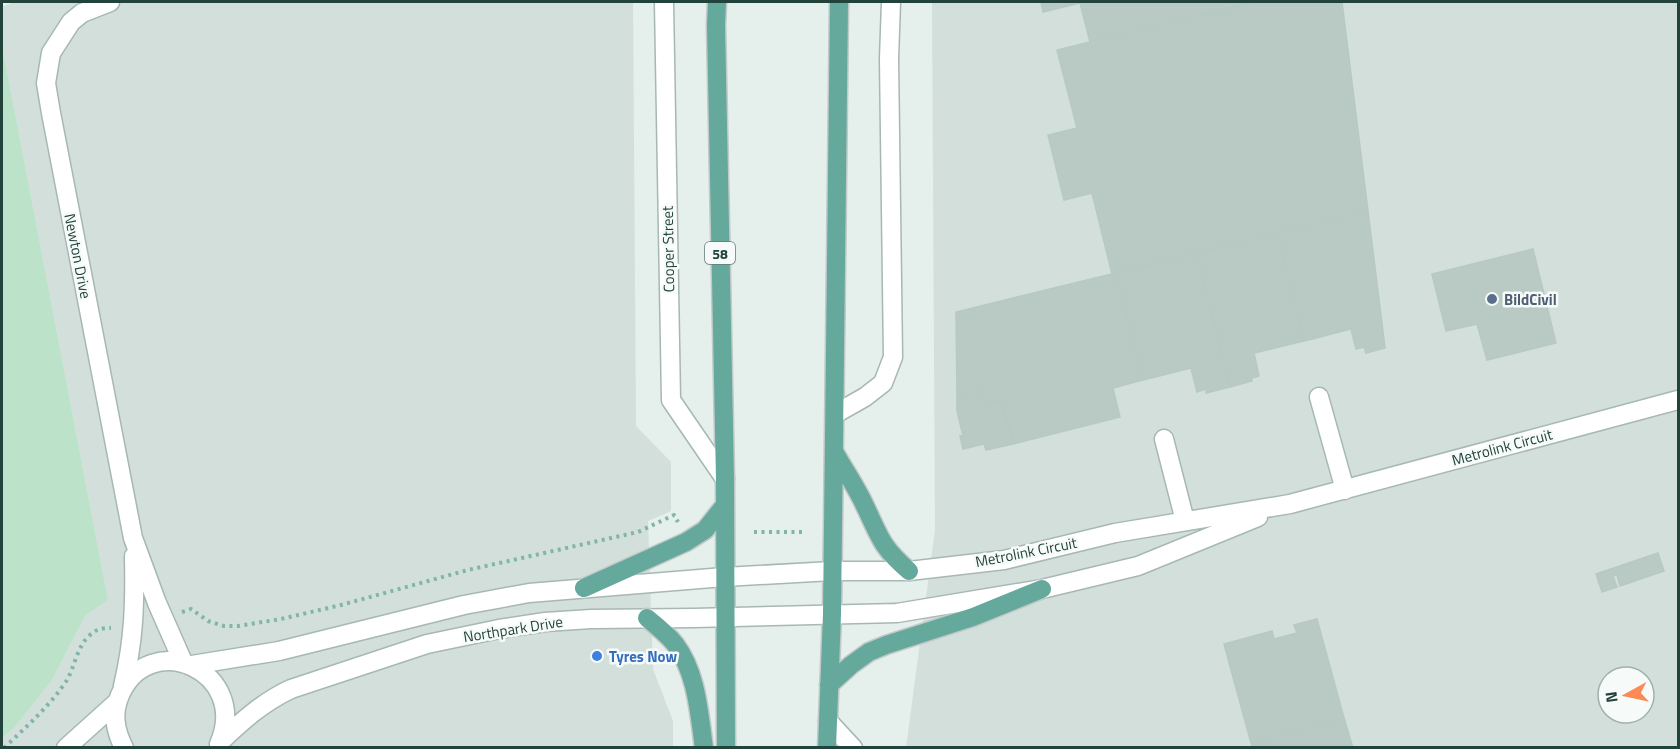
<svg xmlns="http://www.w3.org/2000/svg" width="1680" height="749" viewBox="0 0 1680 749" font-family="'Titillium Web',sans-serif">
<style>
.built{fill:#d2dfda;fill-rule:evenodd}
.green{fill:#bce2c9}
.building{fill:#b9cac4;stroke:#b6c9c3;stroke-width:1.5}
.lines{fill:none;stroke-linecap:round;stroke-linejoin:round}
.minor-casing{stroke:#a7b8b3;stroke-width:21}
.major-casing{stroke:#c1cac8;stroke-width:21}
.path{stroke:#82b5a9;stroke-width:4;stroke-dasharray:3 4.5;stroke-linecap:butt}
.minor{stroke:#fff;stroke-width:18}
.major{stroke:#65a89c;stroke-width:18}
.service-dot{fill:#5c6f8a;stroke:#f6fbf9;stroke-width:2}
.shop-dot{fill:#3f7fe0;stroke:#f6fbf9;stroke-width:2}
.labels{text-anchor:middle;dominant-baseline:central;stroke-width:5;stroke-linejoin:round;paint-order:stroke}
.shield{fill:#f6fbf9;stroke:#627a75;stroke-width:1.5}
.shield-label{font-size:14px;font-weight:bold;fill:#22433c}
.street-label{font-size:15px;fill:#22433c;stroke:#f6fbf9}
.service-label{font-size:15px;font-weight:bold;fill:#4e5e75;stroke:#f6fbf9;text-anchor:start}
.shop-label{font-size:15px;font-weight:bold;fill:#366cbe;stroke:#f6fbf9;text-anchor:start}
</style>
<rect width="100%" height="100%" fill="#e5efeb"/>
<path class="built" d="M14,2H633L636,426L671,462V511L648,521L653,669L673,721V747L2,748V738L14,728L52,680L85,616L108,600L2,45V7Z
M932,2H1678V747L906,748L935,530ZM1608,677H1644V713H1608Z"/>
<path class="green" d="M2,45L108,600L85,616L52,680L14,728L2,738Z"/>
<path class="building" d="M1041,2H1255L1090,42L1080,3L1043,12Z
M1255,2H1342L1368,211L1112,274L1092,193L1064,200L1048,135L1077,128L1057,50Z
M1368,211L1385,348L1366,353L1364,347L1356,349L1351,329L1304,341L1278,233Z
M1278,233L1304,341L1254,353L1259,376L1252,378V381L1230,387L1197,253Z
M1533,249L1556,343L1487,360L1477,324L1446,331L1432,274Z
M1197,253L1230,387L1206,393V389L1197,392L1191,368L1143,380L1116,273Z
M1116,273L1143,380L1113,388L1120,417L1013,444L1002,400L984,404L981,390L957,396L956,312Z
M981,390L984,404L1002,400L1013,444L986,450L984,444L963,449L960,436H963L957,411V396Z
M1658,553L1664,571L1620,586L1617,575L1613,576L1617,587L1602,592L1596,574Z
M1317,619L1344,718L1251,743L1224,644L1272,631L1274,639L1297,633L1294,625Z
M1344,718L1353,748H1253L1251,743Z"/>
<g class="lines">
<g class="minor-casing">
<path id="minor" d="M110,2L82,13L71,22L51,53L46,83L51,113L133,538L157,603L183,662
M664,2L671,400L725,479
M1319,397L1345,490
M835,414L865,397L883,383L893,357L889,59L891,2
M1164,439L1185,521
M192,665L279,651L464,605L529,593L724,577L832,571H909L1004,560L1115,533L1290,504L1678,400
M123,686C134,640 135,604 134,556
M828,721L853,748
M220,742C242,721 263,702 291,689L427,644L499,629L545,622L591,619L694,618L897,613L1042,589L1138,566L1258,517
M66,748L116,703
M124,748C115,730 112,714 120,695C149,627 251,671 219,744"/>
</g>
<g class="major-casing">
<path id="major" d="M717,2L716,25L725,479L726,748
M835,453C845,471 857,488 865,506C880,537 881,547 909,571
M584,588L686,542L705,530L725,505
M647,618C657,626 667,634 675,644C697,673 699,713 704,748
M829,685L851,665L869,652L886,645L973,617L1042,589
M827,748L832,614L839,2"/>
</g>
<path class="path" d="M754,532H802
M182,612L191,609L208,621L224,626H238L281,619L341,605L468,570L638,532L674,515L678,522
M4,748C27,726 50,706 67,680C75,666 77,646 90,635C96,629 103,628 111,628"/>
<use href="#minor" class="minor"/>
<use href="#major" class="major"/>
</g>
<circle class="service-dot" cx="1492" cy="299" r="6"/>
<circle class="shop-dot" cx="597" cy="656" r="6"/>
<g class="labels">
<rect class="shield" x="705" y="242" width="30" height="22" rx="4.5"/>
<g class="shield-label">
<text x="720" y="253">58</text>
</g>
<g class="street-label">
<text transform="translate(668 249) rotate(-91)">Cooper Street</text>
<text transform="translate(78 256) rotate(79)">Newton Drive</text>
<text transform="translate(1502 447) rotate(-15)">Metrolink Circuit</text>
<text transform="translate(1026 552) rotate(-11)">Metrolink Circuit</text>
<text transform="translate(513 629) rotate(-9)">Northpark Drive</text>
</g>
<g class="service-label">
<text x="1504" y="299">BildCivil</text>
</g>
<g class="shop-label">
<text x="609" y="656">Tyres Now</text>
</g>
</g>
<rect width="1680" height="749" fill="none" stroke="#22433c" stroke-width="6"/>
<g transform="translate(1626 695) rotate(262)"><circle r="28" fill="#f6fbf9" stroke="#a1b1ad" stroke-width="1.5"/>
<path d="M0-4.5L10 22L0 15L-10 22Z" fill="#fd8954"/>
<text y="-9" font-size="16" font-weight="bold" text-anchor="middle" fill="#22433c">N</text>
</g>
</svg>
